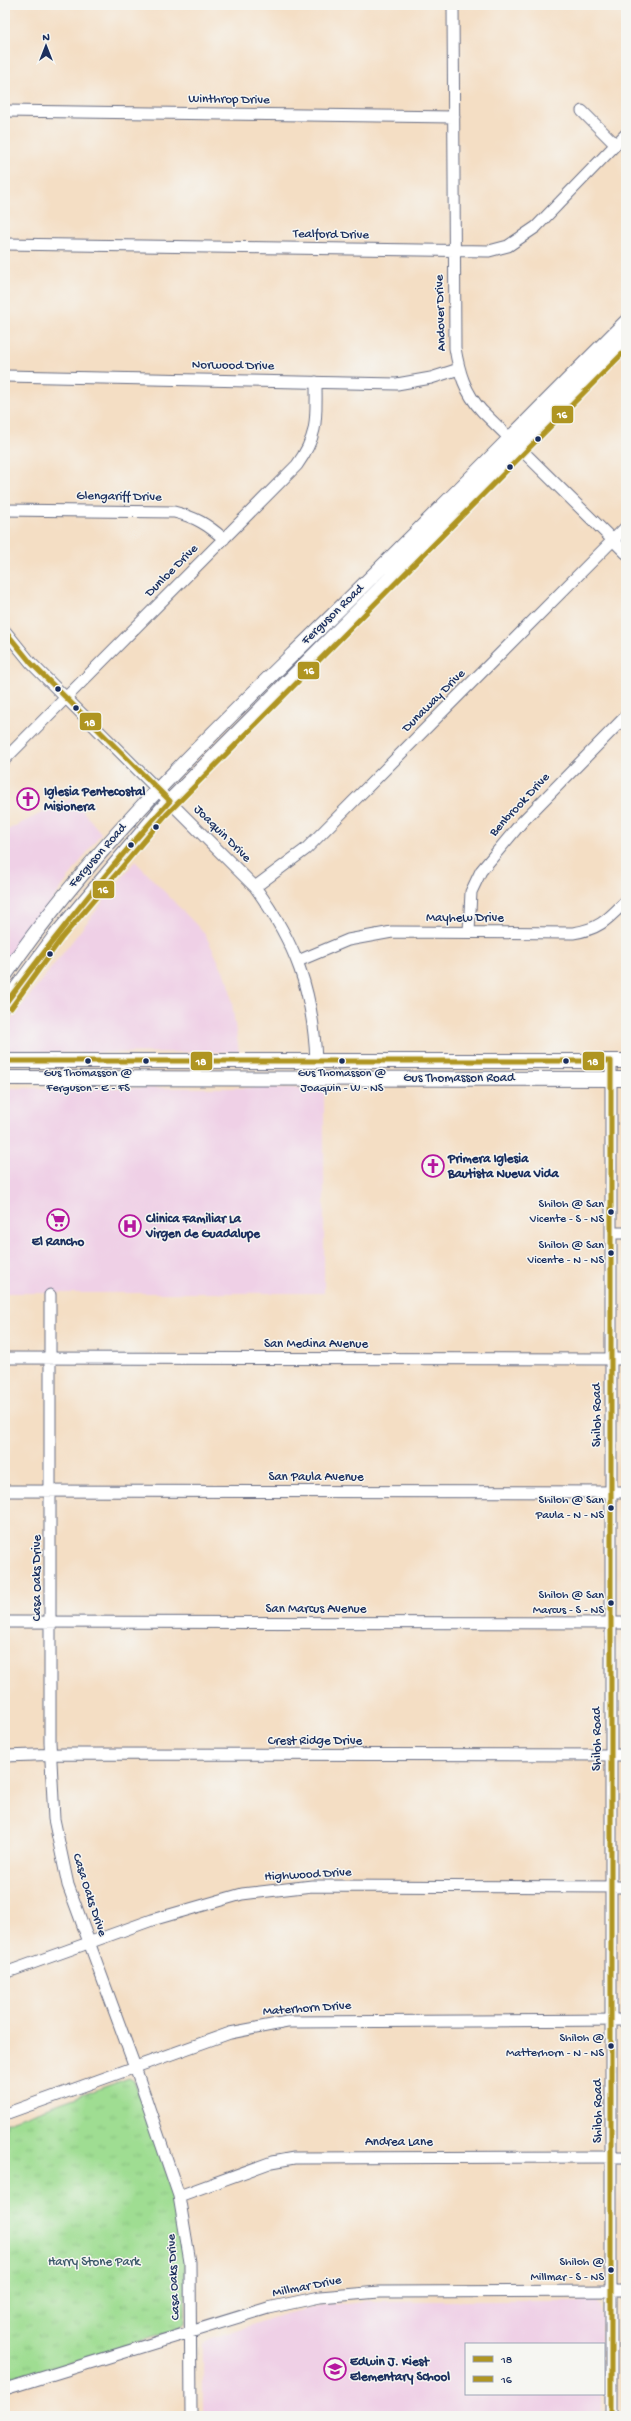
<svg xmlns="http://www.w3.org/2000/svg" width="631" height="2421" viewBox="0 0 631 2421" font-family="'Gochi Hand',sans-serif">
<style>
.built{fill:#efd0e6}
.park{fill:url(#park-tufts);stroke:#5d8678}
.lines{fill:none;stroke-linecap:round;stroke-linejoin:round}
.minor-casing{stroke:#676c82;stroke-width:13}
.major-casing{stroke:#676c82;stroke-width:16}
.minor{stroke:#fff;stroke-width:11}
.major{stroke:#fff;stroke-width:14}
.bus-1-casing{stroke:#f6f6f2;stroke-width:8}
.bus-2-casing{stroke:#f6f6f2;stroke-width:8}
.bus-1{stroke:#af9521;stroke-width:5}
.bus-2{stroke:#af9521;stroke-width:5}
.bus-dot{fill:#1b2f5e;stroke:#f6f6f2;stroke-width:1.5}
.labels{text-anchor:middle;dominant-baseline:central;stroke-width:3;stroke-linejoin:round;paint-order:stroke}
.bus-label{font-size:12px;fill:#1b2f5e;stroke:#f6f6f2;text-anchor:end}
.street-label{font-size:13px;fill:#1b2f5e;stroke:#f6f6f2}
.poi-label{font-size:13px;font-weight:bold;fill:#1b2f5e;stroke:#f6f6f2;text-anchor:start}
.park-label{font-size:13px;fill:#3c5a6b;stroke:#f6f6f2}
.line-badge{stroke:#f6f6f2;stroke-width:1.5}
.badge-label{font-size:11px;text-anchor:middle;font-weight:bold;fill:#fff}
</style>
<defs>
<pattern id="park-tufts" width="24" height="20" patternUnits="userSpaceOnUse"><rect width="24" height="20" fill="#9fdd92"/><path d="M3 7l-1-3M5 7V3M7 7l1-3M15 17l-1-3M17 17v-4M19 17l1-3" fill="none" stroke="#88be80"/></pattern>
</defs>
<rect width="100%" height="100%" fill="#f6f6f2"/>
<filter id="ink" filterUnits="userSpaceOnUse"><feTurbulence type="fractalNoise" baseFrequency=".025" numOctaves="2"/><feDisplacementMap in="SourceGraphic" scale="8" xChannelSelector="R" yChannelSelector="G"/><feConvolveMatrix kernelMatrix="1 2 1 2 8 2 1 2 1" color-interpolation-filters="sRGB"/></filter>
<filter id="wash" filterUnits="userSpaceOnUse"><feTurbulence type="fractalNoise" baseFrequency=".012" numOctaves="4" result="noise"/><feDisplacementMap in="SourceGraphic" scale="16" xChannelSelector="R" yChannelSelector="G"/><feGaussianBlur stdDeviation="0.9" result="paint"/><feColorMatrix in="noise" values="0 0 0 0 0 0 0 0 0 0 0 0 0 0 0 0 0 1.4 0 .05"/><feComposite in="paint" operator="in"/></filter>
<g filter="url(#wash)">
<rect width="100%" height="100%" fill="#f4dec4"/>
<path class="built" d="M72,798L101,833L5,966V831Z
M135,861L205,934L229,983L239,1052L5,1053V1027Z
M5,1088H324V1293H5Z
M363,2301H596L601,2306V2344H466V2394H601V2416H203V2345L209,2339L284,2314L322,2306Z"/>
<path class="park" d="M129,2078L134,2081C150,2127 170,2173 179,2221C186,2254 186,2290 185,2324L176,2330L5,2383V2123Z"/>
</g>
<g filter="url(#ink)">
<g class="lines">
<g class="minor-casing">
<path id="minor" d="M453,5L455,348C459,372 465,393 482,411L626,553
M5,111L454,117
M582,111L615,144
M5,244L489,251L508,246L536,227L626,134
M5,376L397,384L431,378L459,369
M5,510L174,512C195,517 207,524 224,539
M5,631L31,663L255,887C296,944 313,990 316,1061
M5,759L297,465C319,434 316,418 316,382
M255,887L306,849L626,527
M469,932L471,892L481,871L522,822L626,716
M298,961L348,940L392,932L573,933C600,929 608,919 626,901
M611,1061V2416
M611,1233H626
M50,1295V1742L54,1819L68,1885L135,2067L179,2196L190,2262L191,2416
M5,1358L626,1359
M5,1491L626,1492
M5,1622L626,1623
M5,1756L62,1754L626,1755
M5,1973L152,1920L242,1894L312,1886L626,1887
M5,2114L230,2033L287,2022L626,2020
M179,2196L272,2162L294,2158L626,2157
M5,2389L268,2308L320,2297L379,2292L626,2291"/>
</g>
<g class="major-casing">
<path id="major" d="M5,975C96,842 214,732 328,620C428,522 527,421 626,322
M5,1004L56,935L161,810L626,340
M5,1061H626
M5,1078L626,1079"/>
</g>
<use href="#minor" class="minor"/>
<use href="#major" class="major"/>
<g class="bus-1-casing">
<path id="bus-1" d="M5,631L31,663L170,801C111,865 57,934 5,1004
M5,1061H611V2416"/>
</g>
<g class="bus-2-casing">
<path id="bus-2" d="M11,1008L61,939L166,815L626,350"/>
</g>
<use href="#bus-1" class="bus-1"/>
<use href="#bus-2" class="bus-2"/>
</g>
</g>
<defs>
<g id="church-ring" transform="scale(1.15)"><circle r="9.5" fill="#f6f6f2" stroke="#b5179e" stroke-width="1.5"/><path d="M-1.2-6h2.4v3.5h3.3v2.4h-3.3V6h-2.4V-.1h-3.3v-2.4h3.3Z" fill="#b5179e"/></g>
<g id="supermarket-ring" transform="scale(1.15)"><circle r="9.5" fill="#f6f6f2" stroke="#b5179e" stroke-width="1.5"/><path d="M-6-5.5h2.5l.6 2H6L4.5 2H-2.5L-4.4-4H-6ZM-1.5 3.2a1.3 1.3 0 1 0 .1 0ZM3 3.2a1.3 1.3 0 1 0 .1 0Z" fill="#b5179e"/></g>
<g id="hospital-ring" transform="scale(1.15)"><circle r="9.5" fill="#f6f6f2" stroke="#b5179e" stroke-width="1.5"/><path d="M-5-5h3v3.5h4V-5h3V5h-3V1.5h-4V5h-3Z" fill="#b5179e"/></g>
<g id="school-ring" transform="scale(1.15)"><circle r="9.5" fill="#f6f6f2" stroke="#b5179e" stroke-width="1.5"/><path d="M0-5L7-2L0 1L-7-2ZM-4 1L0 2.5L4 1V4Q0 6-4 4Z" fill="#b5179e"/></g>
</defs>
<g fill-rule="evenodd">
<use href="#church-ring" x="28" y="799"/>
<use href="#church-ring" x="433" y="1166"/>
<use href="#supermarket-ring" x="58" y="1220"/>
<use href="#hospital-ring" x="130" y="1226"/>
<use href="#school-ring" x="335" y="2369"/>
</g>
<g class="bus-dot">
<circle cx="538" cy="439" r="3.5"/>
<circle cx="510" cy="467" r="3.5"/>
<circle cx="58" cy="689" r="3.5"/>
<circle cx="76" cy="708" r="3.5"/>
<circle cx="156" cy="827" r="3.5"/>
<circle cx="131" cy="845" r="3.5"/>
<circle cx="50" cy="954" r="3.5"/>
<circle cx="88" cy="1061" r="3.5"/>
<circle cx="146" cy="1061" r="3.5"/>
<circle cx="342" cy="1061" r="3.5"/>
<circle cx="566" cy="1061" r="3.5"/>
<circle cx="611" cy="1212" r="3.5"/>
<circle cx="611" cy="1253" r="3.5"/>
<circle cx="611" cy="1508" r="3.5"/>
<circle cx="611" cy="1603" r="3.5"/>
<circle cx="611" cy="2046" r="3.5"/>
<circle cx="611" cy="2270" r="3.5"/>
</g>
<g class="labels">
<g class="bus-label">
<text x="88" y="1074" text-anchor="middle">Gus Thomasson @<tspan x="88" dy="15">Ferguson - E - FS</tspan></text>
<text x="342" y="1074" text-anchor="middle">Gus Thomasson @<tspan x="342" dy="15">Joaquin - W - NS</tspan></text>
<text x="604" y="1205">Shiloh @ San<tspan x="604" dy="15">Vicente - S - NS</tspan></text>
<text x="604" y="1246">Shiloh @ San<tspan x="604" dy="15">Vicente - N - NS</tspan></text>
<text x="604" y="1501">Shiloh @ San<tspan x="604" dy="15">Paula - N - NS</tspan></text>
<text x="604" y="1596">Shiloh @ San<tspan x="604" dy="15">Marcus - S - NS</tspan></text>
<text x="604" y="2039">Shiloh @<tspan x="604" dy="15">Matterhorn - N - NS</tspan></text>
<text x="604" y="2263">Shiloh @<tspan x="604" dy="15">Millmar - S - NS</tspan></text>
</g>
<g class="street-label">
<text transform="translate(229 100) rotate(1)">Winthrop Drive</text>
<text transform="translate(331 235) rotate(1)">Tealford Drive</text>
<text transform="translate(441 313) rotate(-92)">Andover Drive</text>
<text transform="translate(233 366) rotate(1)">Norwood Drive</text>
<text transform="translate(119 497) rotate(1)">Glengariff Drive</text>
<text transform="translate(172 571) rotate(-45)">Dunloe Drive</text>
<text transform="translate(333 615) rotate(-44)">Ferguson Road</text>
<text transform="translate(434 701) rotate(-45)">Dunaway Drive</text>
<text transform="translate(520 805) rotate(-47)">Benbrook Drive</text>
<text transform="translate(222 834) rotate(45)">Joaquin Drive</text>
<text transform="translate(98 856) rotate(-49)">Ferguson Road</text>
<text x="465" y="918">Mayhew Drive</text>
<text x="459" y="1078">Gus Thomasson Road</text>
<text x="316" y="1344">San Medina Avenue</text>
<text transform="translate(597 1415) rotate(-90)">Shiloh Road</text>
<text x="316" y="1477">San Paula Avenue</text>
<text transform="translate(37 1578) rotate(-90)">Casa Oaks Drive</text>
<text x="316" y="1609">San Marcus Avenue</text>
<text transform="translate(597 1739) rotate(-90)">Shiloh Road</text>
<text x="315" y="1741">Crest Ridge Drive</text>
<text transform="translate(308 1875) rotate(-3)">Highwood Drive</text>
<text transform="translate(89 1895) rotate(72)">Casa Oaks Drive</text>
<text transform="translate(307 2009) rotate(-4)">Materhorn Drive</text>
<text transform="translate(598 2111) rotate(-90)">Shiloh Road</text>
<text x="399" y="2142">Andrea Lane</text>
<text transform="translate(174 2277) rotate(-93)">Casa Oaks Drive</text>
<text transform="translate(307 2287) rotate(-11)">Millmar Drive</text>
</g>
<g class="poi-label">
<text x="44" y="792">Iglesia Pentecostal<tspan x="44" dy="15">Misionera</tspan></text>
<text x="448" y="1159">Primera Iglesia<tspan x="448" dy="15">Bautista Nueva Vida</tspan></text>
<text x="146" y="1219">Clinica Familiar La<tspan x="146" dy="15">Virgen de Guadalupe</tspan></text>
<text x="58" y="1242" text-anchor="middle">El Rancho</text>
<text x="350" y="2362">Edwin J. Kiest<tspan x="350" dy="15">Elementary School</tspan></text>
</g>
<g class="park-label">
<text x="94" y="2262">Harry Stone Park</text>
</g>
</g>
<g class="line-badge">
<rect x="551" y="405" width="23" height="19" rx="4" fill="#af9521"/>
<rect x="297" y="661" width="23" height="19" rx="4" fill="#af9521"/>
<rect x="79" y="712" width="23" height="19" rx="4" fill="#af9521"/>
<rect x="92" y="880" width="23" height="19" rx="4" fill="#af9521"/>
<rect x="190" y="1051" width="23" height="20" rx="4" fill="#af9521"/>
<rect x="582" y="1051" width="23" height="20" rx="4" fill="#af9521"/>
</g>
<g class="badge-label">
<text x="562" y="418">16</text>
<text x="309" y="674">16</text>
<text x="90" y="726">18</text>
<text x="103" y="893">16</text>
<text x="201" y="1065">18</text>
<text x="593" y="1065">18</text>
</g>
<rect width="631" height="2421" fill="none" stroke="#f6f6f2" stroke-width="20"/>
<rect x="465" y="2343" width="140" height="52" fill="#f6f6f2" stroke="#9ea6b7"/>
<rect x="473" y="2356" width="20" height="6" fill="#af9521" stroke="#9ea6b7"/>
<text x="501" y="2363" font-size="12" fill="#1b2f5e">18</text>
<rect x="473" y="2376" width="20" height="6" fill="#af9521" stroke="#9ea6b7"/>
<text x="501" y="2383" font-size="12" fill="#1b2f5e">16</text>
<g transform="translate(46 46)" stroke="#f6f6f2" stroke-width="3" paint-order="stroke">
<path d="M0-3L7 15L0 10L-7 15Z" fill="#1b2f5e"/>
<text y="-6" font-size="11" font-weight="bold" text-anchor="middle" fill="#1b2f5e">N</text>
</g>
</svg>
